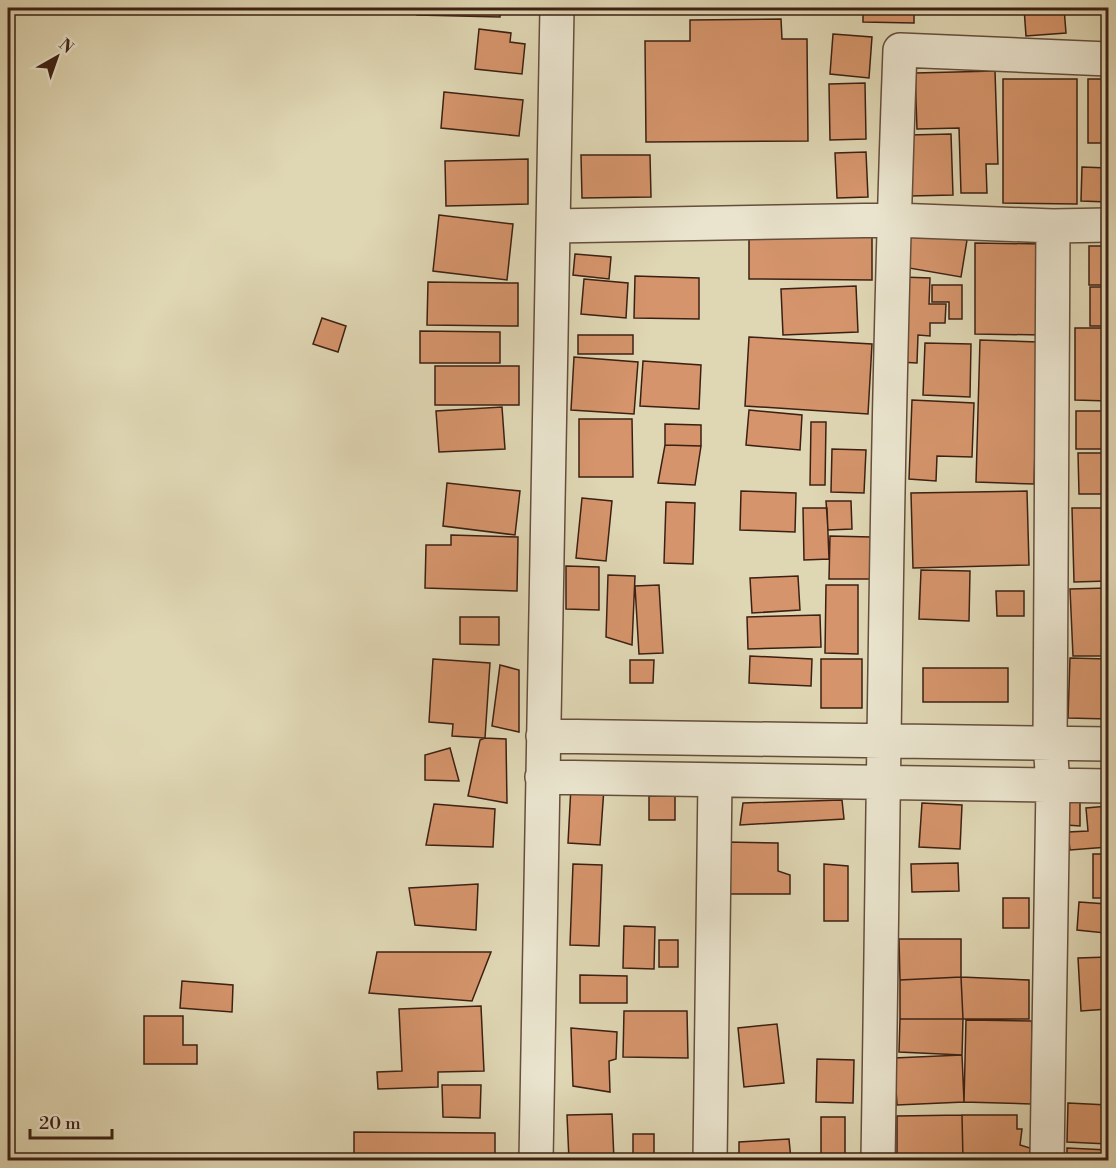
<svg xmlns="http://www.w3.org/2000/svg" width="1116" height="1168" viewBox="0 0 1116 1168" font-family="'Libre Bodoni',serif">
<style>
.building{fill:#d5946b;stroke:#3c2013;stroke-width:1.5}
.lines{fill:none;stroke-linecap:round;stroke-linejoin:round}
.minor-casing{stroke:#654e3b;stroke-width:36}
.minor{stroke:#eae4ce;stroke-width:33}
</style>
<rect width="100%" height="100%" fill="#dfd6b3"/>
<filter id="stains"><feTurbulence type="fractalNoise" baseFrequency=".00333" numOctaves="4"/><feColorMatrix values="0 0 0 0 .2 0 0 0 0 .09 0 0 0 0 .02 0 0 0 .5 -.17"/></filter>
<radialGradient id="worn" r=".72"><stop offset=".6" stop-color="#630" stop-opacity="0"/><stop offset="1" stop-color="#630" stop-opacity=".3"/></radialGradient>
<path class="building" d="M417,8H500V17L417,15Z
M863,8H914V23L863,22Z
M921,8H961V11Z
M1024,8H1064L1066,33L1026,36Z
M781,19L782,39H807L808,141L646,142L645,41H690V20Z
M479,29L511,33L510,42L525,44L522,74L475,69Z
M833,34L872,37L869,78L830,74Z
M995,71L998,164H986L987,193H961L959,128L917,129L915,73Z
M1003,79H1077V204L1003,203Z
M1088,79H1108V143H1088Z
M865,83L866,139L830,140L829,84Z
M444,92L523,100L519,136L441,128Z
M951,134L953,195L910,196L909,135Z
M866,152L868,197L837,198L835,153Z
M581,155H650L651,197L582,198Z
M528,159V204L446,206L445,161Z
M1082,167L1108,168V202L1081,201Z
M439,215L513,224L507,280L433,271Z
M910,230L967,240L961,277L903,267Z
M749,236L872,237V280L749,279Z
M975,243L1042,244V335L975,334Z
M1089,246H1108V285H1089Z
M575,254L611,257L609,279L573,275Z
M635,276L699,278V319L634,318Z
M902,277L930,278L929,304H946L945,323H930V336L918,335L917,363L898,362Z
M584,279L628,283L626,318L581,314Z
M428,282L518,283V326L427,325Z
M932,285H962V319H949V302H932Z
M856,286L858,332L783,335L781,289Z
M1090,287H1108V326H1090Z
M322,318L346,326L338,352L313,344Z
M1075,328H1108V401L1075,400Z
M420,331L500,332V363H420Z
M578,335H633V354H578Z
M749,337L872,344L868,414L745,406Z
M980,340L1038,342L1034,484L976,482Z
M925,343L971,344L970,397L923,395Z
M574,357L638,362L634,414L571,410Z
M643,361L701,365L699,409L640,406Z
M435,366H519V405H435Z
M912,400L974,403L972,457L937,456L936,481L909,479Z
M502,407L505,449L439,452L436,411Z
M749,410L802,415L800,450L746,445Z
M1076,411H1108V449H1076Z
M579,419H632L633,477H579Z
M811,422H826L825,485H810Z
M665,424L701,425V446L665,445Z
M665,445L701,446L695,485L658,483Z
M832,449L866,450L864,493L831,492Z
M1078,453H1108V494H1079Z
M447,483L520,491L515,535L443,526Z
M741,491L796,493L795,532L740,530Z
M1027,491L1029,565L913,568L911,493Z
M582,498L612,501L606,561L576,558Z
M826,501H851L852,529L828,530Z
M666,502L695,503L693,564L664,563Z
M803,508H827L829,559L804,560Z
M1072,508H1108V581L1074,582Z
M451,535L518,537L517,591L425,588L426,545H451Z
M830,536L871,537L870,579H829Z
M566,566L599,567V610L566,609Z
M921,570L970,571L969,621L919,619Z
M608,575L635,576L632,645L606,637Z
M798,576L800,610L752,613L750,578Z
M659,585L663,653L639,654L635,586Z
M826,585H858V654L825,653Z
M1108,588V656H1073L1070,589Z
M996,591H1024V616H997Z
M820,615L821,647L748,649L747,617Z
M460,617H499V645L460,644Z
M750,656L812,659L811,686L749,683Z
M1070,658L1108,659V719L1068,718Z
M433,659L490,663L485,738L452,736L453,724L429,722Z
M821,659H862V708H821Z
M630,660H654L653,683H630Z
M500,665L519,670V732L492,726Z
M923,668H1008V702H923Z
M485,738L506,739L507,803L468,796L480,740Z
M450,748L459,781L425,780V755Z
M571,786L604,788L600,845L568,843Z
M649,796H675V820H649Z
M1066,796H1080V826L1066,825Z
M842,800L844,819L740,825L743,803Z
M922,803L962,805L960,849L919,847Z
M434,804L495,809L493,847L426,845Z
M1108,806V847L1070,850L1068,832L1088,831L1086,808Z
M727,842L778,843V871L790,875V894H727Z
M1093,854H1108V898H1093Z
M958,863L959,891L912,892L911,864Z
M573,864L602,865L599,946L570,945Z
M824,864L848,866V921H824Z
M478,884L476,930L415,925L409,888Z
M1003,898H1029V928H1003Z
M1079,902L1107,904L1105,933L1077,930Z
M624,926L655,927L654,969L623,968Z
M899,939H961V977L900,980Z
M659,940H678V967H659Z
M377,952H491L472,1001L369,993Z
M1108,957V1009L1081,1011L1078,958Z
M580,975L627,976V1003H580Z
M961,977L963,1019H900V980Z
M961,977L1029,980V1019H963Z
M182,981L233,985L232,1012L180,1008Z
M481,1006L484,1071L438,1072V1087L378,1089L377,1072L402,1071L399,1009Z
M624,1011H687L688,1058L623,1057Z
M144,1016H183V1045H197V1064H144Z
M900,1019H963L962,1055L899,1052Z
M966,1020L1032,1021L1031,1104L964,1102Z
M777,1024L784,1083L744,1087L738,1028Z
M571,1028L617,1032L616,1059L609,1061L610,1092L573,1086Z
M1104,1031H1108V1101H1106Z
M962,1055L964,1102L897,1105L894,1058Z
M817,1059L854,1060L853,1103L816,1102Z
M442,1085H481L480,1118L443,1117Z
M1068,1103L1108,1105V1144L1067,1142Z
M612,1114L614,1160H569L567,1115Z
M962,1115H1017V1129H1022L1020,1145L1030,1148L1029,1160H963Z
M962,1115L963,1160H897V1116Z
M821,1117H845V1160H821Z
M354,1132L495,1133V1160H354Z
M633,1134H654V1160H633Z
M789,1139L791,1160H739V1142Z
M1067,1148L1108,1150V1160H1067Z"/>
<g class="lines">
<g class="minor-casing">
<path id="minor" d="M553,226L894,220L1053,226L1108,225
M543,736L1108,744
M542,777L1108,786
M536,1160L557,8
M710,1160L715,780
M878,1160C884,790 886,420 900,50L1108,59
M1047,1160L1053,785L1050,743L1053,226"/>
</g>
<use href="#minor" class="minor"/>
</g>
<rect width="1116" height="1168" fill="none" stroke="#dfd6b3" stroke-width="30"/>
<rect x="9" y="9" width="1098" height="1150" fill="none" stroke="#3c2013" stroke-width="3"/>
<rect x="15" y="15" width="1086" height="1138" fill="none" stroke="#3c2013" stroke-width="1.5"/>
<g transform="translate(57 57) rotate(40)" stroke="#eae4ce" stroke-width="4.5" paint-order="stroke">
<path d="M0-4.5L10 22L0 15L-10 22Z" fill="#3c2013"/>
<text y="-9" font-size="16" font-weight="bold" text-anchor="middle" fill="#3c2013">N</text>
</g>
<path d="M30 1129v9h82v-9" fill="none" stroke="#3c2013" stroke-width="3"/>
<text x="39" y="1129" font-size="18" fill="#3c2013" stroke="#eae4ce" stroke-width="4.5" paint-order="stroke">20 m</text>
<rect width="100%" height="100%" filter="url(#stains)"/>
<rect width="100%" height="100%" fill="url(#worn)"/>
</svg>
